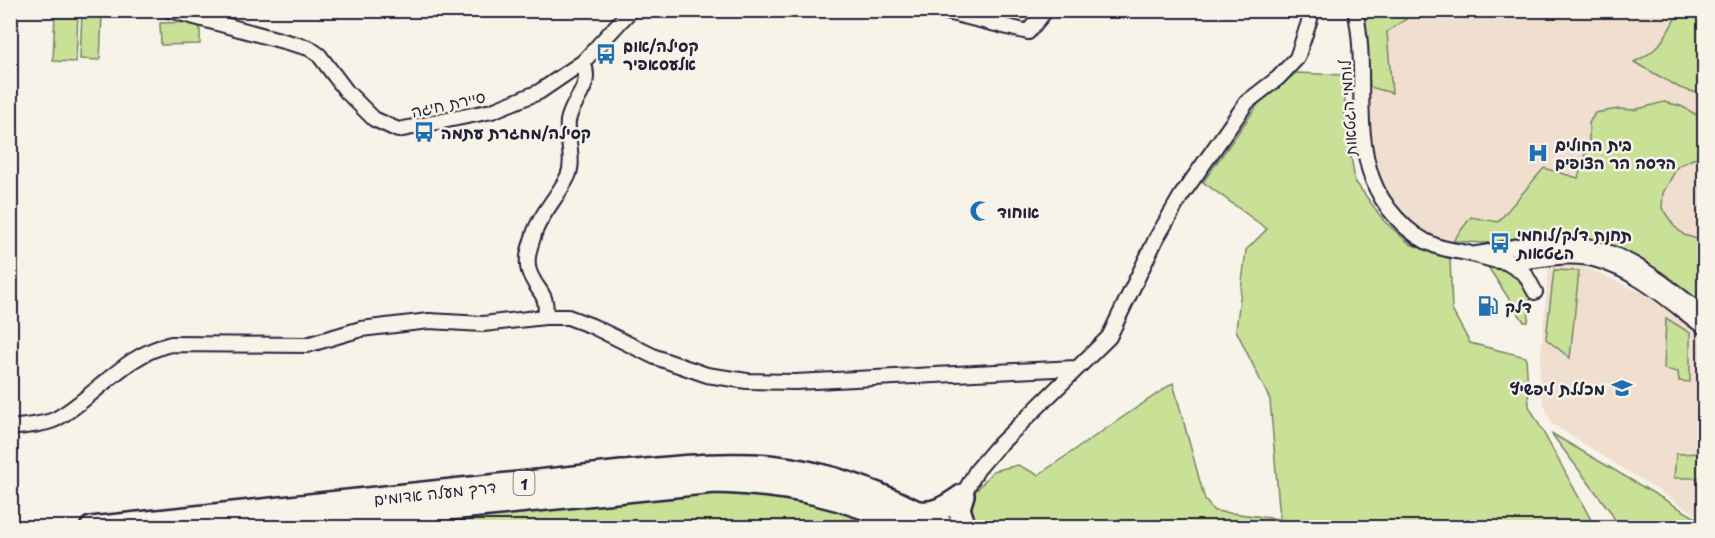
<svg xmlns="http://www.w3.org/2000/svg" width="1715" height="538" viewBox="0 0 1715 538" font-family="'Playpen Sans','Playpen Sans Hebrew',sans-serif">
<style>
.built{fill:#f0dfce}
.green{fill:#c8e197;stroke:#758269;stroke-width:1.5}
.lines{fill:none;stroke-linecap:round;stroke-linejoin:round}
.minor-casing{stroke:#22223b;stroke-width:18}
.highway-casing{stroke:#22223b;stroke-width:26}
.minor{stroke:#f7f3e8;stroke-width:14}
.highway{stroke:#f7f3e8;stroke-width:21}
.labels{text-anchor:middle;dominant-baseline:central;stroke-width:5;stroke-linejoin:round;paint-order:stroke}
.shield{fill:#f7f3e8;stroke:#62616f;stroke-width:1.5}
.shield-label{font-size:15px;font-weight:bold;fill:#22223b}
.poi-label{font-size:16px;font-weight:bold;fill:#22223b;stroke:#f7f3e8;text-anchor:start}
.street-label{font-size:16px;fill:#22223b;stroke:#f7f3e8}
</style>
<rect width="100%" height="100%" fill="#f7f3e8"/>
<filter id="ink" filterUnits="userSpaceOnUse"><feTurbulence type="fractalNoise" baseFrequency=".0167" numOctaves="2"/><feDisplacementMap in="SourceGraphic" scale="12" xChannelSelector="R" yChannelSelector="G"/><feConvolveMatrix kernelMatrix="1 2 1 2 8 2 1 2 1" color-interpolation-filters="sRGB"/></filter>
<g filter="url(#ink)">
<path class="built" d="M1361,11H1701L1704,21V306L1643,266L1542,241L1482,243L1453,241L1424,233L1411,225L1394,207L1385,190L1375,166L1369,140V65Z
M1549,264L1587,268L1641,292L1691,327L1704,340V517H1700L1551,423L1542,399L1539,376Z"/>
<path class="green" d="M1361,11H1400L1406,19L1387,32L1392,93L1370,87L1367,45Z
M1679,11H1701L1704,21V95L1680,88L1634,62C1662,49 1665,37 1679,11Z
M55,13H78L76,62L53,61Z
M82,13L102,14L100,60L80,59Z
M200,22V44L161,45L160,23Z
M1296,73L1345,75V118L1355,181L1384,221L1410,244L1450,258L1452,310L1470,343L1526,357L1529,406L1595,527L970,528L966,516L975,492L993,471L1018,465L1038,475L1173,383L1205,500L1214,511L1280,519L1270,400L1236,330L1246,250L1267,229L1203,182L1259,103Z
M1664,102L1681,106L1704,119V157L1693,159L1678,166L1663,193L1662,208L1674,226L1684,235L1704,241V306L1643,266L1542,241L1482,243L1453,241L1471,217L1498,222L1544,168L1578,178L1589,140V123L1595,113L1618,109L1634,110Z
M1488,267L1519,274L1531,291L1528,322H1524Z
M1554,270L1579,271L1570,358L1546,339Z
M1666,318L1690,333V382L1679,381L1678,372L1664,369Z
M1551,433L1701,521L1702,527H1619L1610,511Z
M1704,453V478H1674L1676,454Z
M702,494C762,493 825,499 879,527L369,528Z"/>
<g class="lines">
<g class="minor-casing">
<path id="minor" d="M169,10L309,48L319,55L347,92L374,119L398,130L492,111L539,92L583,62L631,10
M939,10L1028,32L1046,10
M1355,10C1368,65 1353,125 1372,178C1382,206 1407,235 1436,246C1447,250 1459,251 1471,254C1486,258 1499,263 1516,262C1544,260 1569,252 1597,260C1639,272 1670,302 1704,327
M1476,254C1496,252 1516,245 1535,243C1608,236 1651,273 1704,315
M1506,262L1525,274L1535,292
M545,317C549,292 536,292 529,271C525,258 531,244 535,231C543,211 559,195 568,176C575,160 566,138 568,121C572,99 594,87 583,62
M10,428C24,426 44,425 56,419C97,396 123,355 171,344L307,345L361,329L429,321L483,324L545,317H568L592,326L655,357L707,375L747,381L795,382L1076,368
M963,495L977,470L995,449L1109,337L1156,239L1181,196L1247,102L1278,78L1297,58L1313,10"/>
</g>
<g class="highway-casing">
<path id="highway" d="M963,495L959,508L965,528
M919,512C937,514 948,505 963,495
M91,528L622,472C671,468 720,462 769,466C832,472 893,497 947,528
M263,528L714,482C784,484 846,495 909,528"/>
</g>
<use href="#minor" class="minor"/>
<use href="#highway" class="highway"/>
</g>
</g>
<defs>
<g id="bus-bare" transform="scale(1.62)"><path d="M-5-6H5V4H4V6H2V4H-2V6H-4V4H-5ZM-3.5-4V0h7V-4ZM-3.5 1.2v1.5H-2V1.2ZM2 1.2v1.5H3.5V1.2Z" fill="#1f6fb2" stroke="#f7f3e8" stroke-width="2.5" paint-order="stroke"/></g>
<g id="hospital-bare" transform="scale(1.62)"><path d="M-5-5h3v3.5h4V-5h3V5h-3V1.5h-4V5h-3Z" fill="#1f6fb2" stroke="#f7f3e8" stroke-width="2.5" paint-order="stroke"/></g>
<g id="mosque-bare" transform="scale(1.62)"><path d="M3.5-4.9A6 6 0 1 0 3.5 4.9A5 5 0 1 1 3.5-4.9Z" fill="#1f6fb2" stroke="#f7f3e8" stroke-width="2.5" paint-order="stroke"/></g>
<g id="fuel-bare" transform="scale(1.62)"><path d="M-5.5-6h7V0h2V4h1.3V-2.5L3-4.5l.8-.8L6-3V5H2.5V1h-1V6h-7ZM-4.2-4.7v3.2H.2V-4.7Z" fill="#1f6fb2" stroke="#f7f3e8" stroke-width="2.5" paint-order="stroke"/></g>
<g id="university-bare" transform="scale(1.62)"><path d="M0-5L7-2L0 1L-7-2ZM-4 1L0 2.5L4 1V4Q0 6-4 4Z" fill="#1f6fb2" stroke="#f7f3e8" stroke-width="2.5" paint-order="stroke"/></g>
</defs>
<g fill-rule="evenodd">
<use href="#bus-bare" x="606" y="54"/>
<use href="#bus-bare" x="424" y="132"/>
<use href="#hospital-bare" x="1538" y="153"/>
<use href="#mosque-bare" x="980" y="211"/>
<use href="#bus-bare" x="1500" y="243"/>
<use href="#fuel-bare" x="1488" y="306"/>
<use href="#university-bare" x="1622" y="388"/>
</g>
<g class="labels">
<rect class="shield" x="513.5" y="471" width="21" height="24" rx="4.5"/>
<g class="shield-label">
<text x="524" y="483">1</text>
</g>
<g class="poi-label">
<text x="623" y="45">קסילה/אום<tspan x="623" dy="18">אלעסאפיר</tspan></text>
<text x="441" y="132">קסילה/מחגרת עתמה</text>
<text x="1555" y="144">בית החולים<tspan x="1555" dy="18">הדסה הר הצופים</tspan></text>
<text x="997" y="211">אוחוד</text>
<text x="1517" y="234">תחנת דלק/לוחמי<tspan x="1517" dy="18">הגטאות</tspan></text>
<text x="1505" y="306">דלק</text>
<text x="1605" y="388" text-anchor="end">מכללת ליפשיץ</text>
</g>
<g class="street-label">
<text transform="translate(448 103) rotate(-12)">סיירת חיגה</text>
<text transform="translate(1347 108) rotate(-94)">לוחמי הגטאות</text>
<text transform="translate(435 492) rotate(-6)">דרך מעלה אדומים</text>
</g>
</g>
<rect width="1715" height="538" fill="none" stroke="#f7f3e8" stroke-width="36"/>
<rect x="18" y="18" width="1679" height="502" fill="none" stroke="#22223b" stroke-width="2" filter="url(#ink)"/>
</svg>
